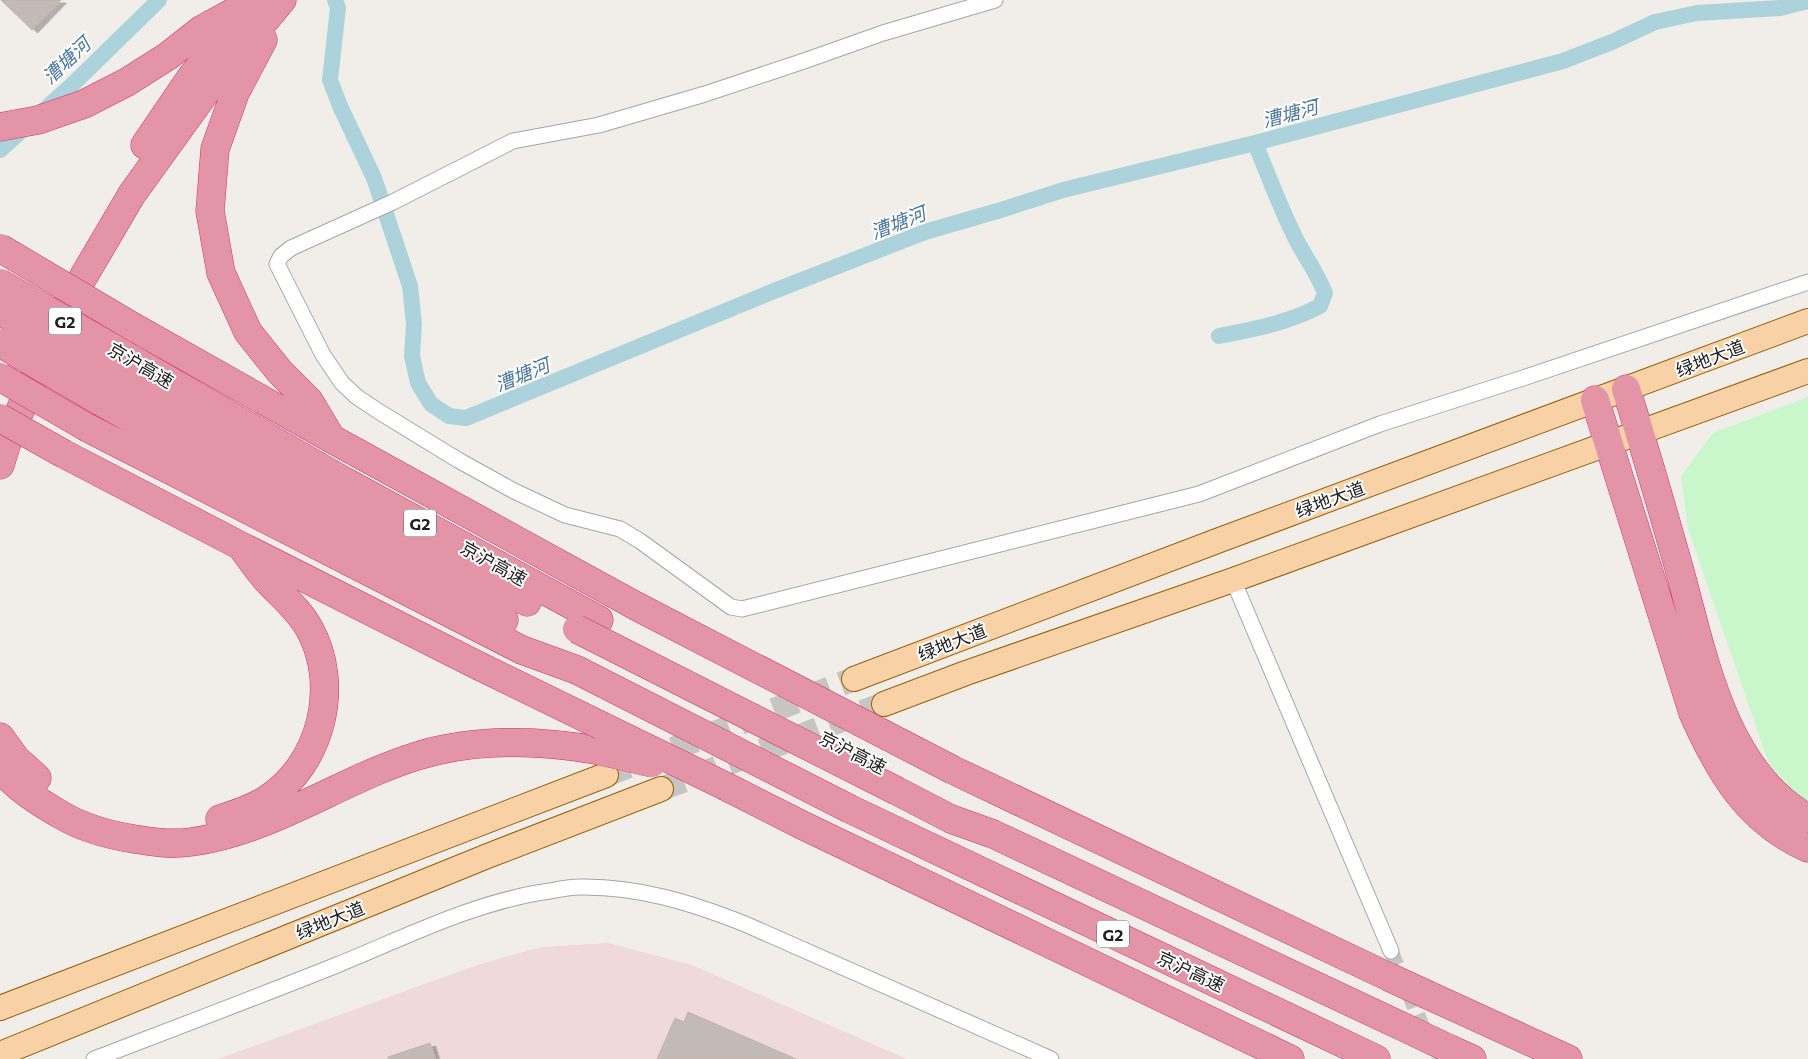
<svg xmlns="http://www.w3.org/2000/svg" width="1808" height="1059" viewBox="0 0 1808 1059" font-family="Commissioner,'Noto Sans SC',sans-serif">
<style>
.commercial{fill:#f0d9d9}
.park{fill:#c9f7cb}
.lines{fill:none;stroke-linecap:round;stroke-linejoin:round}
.canal{stroke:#acd3dc;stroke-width:16}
.building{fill:#c2bab5;stroke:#c2b4ac;filter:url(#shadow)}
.street-tunnel{stroke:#c7c5c1;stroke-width:15;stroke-dasharray:15 8;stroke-linecap:butt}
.primary-tunnel{stroke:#c7c5c1;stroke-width:24;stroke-dasharray:24 12;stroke-linecap:butt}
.street-casing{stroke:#a5a5a5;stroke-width:17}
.primary-casing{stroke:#976108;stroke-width:26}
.highway-casing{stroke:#d33270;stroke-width:29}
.street{stroke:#fff;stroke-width:15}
.primary{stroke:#f8d1a7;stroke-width:24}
.highway{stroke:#e395a7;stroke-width:28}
.highway-bridge-casing{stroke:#d33270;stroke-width:29;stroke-linecap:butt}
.highway-bridge{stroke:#e395a7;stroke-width:28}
.labels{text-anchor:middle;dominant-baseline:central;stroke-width:4;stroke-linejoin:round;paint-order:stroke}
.shield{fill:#fff;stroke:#646464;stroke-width:1}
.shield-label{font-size:16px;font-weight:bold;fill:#212121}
.street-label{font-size:18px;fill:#212121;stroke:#fff}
.water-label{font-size:19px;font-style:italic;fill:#4b789d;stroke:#fff}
</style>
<defs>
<filter id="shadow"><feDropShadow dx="5.5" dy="3" stdDeviation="0" flood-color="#0004"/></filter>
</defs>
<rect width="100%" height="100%" fill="#f1eee9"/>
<path class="commercial" d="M608,943L692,965L907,1059H218L477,965L541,947Z"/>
<path class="park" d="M1808,397V800H1802L1769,764L1688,529L1681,476L1713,433Z"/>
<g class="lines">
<path class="canal" d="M335,0L338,8L330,80L340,106L374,178L410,286L414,324L412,356L418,383L431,404L449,416L466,418L774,291L925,232L1001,210L1063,190L1255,143L1563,61L1612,42L1655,22L1697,13L1780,8L1808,1
M0,150L73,84L159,0
M1219,336C1254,329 1288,323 1320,306L1325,293C1318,275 1308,261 1299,245C1282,213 1269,177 1255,143"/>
</g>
<path class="building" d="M1,0H61L32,30Z
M688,1012L796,1059H657L675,1018L684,1022Z
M430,1043L435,1059H388V1057Z"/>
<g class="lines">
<path class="street-tunnel" d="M1391,951L1436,1059"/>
<path class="primary-tunnel" d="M606,775L854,679
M661,789L884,704"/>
<g class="street-casing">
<path id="street" d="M995,0L883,33L804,61L705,94L599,125L513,141L393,202L291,248L281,256L277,264L323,355L342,383L357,397L378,411L458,460L514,491L565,515L620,529L640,541L731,607L742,609L1199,494L1380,424L1523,378L1808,282
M1233,580L1391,951
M94,1059C175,1028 257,997 337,965C406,937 476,901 550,891C560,889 570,887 580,887C638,886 692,903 745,924L1051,1059"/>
</g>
<g class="primary-casing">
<path id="primary" d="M854,679L1217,541L1808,321
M884,704L966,673L1233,580L1808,371
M0,1008L606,775
M0,1054L490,855L661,789"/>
</g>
<g class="highway-casing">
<path id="highway" d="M263,40L235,93L215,149L210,211L221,273L248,332L280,372L309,401L331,438
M0,127L38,120L84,104L127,82L168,56L201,30L239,9
M145,145L192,76L253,0
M135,328L332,439L636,606
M130,358L344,481L599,620
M117,379L334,500L527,602
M1626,389C1645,449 1662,508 1679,568C1703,654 1723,771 1808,818
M1595,400L1693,713C1719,771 1747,821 1808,848
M103,403L322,524L504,620
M88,428L522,650L577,670
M64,454L241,546L479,666
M0,465L10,433L68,303L132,194L210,86L282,0
M0,737L16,759L37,778
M0,767C14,787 42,804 63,816C84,828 109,835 134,839C152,842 172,845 191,842C272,831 340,780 417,756C476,738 540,740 601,751
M953,770L1389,977
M727,787L804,826L1290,1059
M897,791L951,819L993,834L1414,1032
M850,809L1376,1059
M220,819C236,814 252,809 266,800C322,764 341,685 309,628C299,610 283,597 269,582C258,571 250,558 241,546
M1428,995L1568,1059
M1452,1050L1472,1059"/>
</g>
<use href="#street" class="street"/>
<use href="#primary" class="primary"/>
<use href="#highway" class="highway"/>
<g class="highway-bridge-casing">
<path id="highway-bridge" d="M0,248L135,328
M0,283L130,358
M0,311L117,379
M0,343L103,403
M0,377L88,428
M0,418L64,454
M636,606L953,770
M577,629L897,791
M479,666L727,787
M577,670L850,809
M601,751L652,763
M1389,977L1428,995
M1414,1032L1452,1050"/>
</g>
<use href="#highway-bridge" class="highway-bridge"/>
</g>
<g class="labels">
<g class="shield">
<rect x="49" y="307.5" width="32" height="27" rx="4"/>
<rect x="404" y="509.5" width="32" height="27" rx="4"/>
<rect x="1097" y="920.5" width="32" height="27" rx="4"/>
</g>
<g class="shield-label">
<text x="65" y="321">G2</text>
<text x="420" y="523">G2</text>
<text x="1113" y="934">G2</text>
</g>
<g class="street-label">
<text transform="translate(1710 358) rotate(-21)">绿地大道</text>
<text transform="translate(141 365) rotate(30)">京沪高速</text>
<text transform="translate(1330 499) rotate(-20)">绿地大道</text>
<text transform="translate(494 563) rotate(29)">京沪高速</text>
<text transform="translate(952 642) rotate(-21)">绿地大道</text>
<text transform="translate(853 752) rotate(27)">京沪高速</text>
<text transform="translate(330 920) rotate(-22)">绿地大道</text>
<text transform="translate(1191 971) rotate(25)">京沪高速</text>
</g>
<g class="water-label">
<text transform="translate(66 60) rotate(-43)">漕塘河</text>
<text transform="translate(1290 113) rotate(-15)">漕塘河</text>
<text transform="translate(898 222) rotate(-21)">漕塘河</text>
<text transform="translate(522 374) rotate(-22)">漕塘河</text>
</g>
</g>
</svg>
